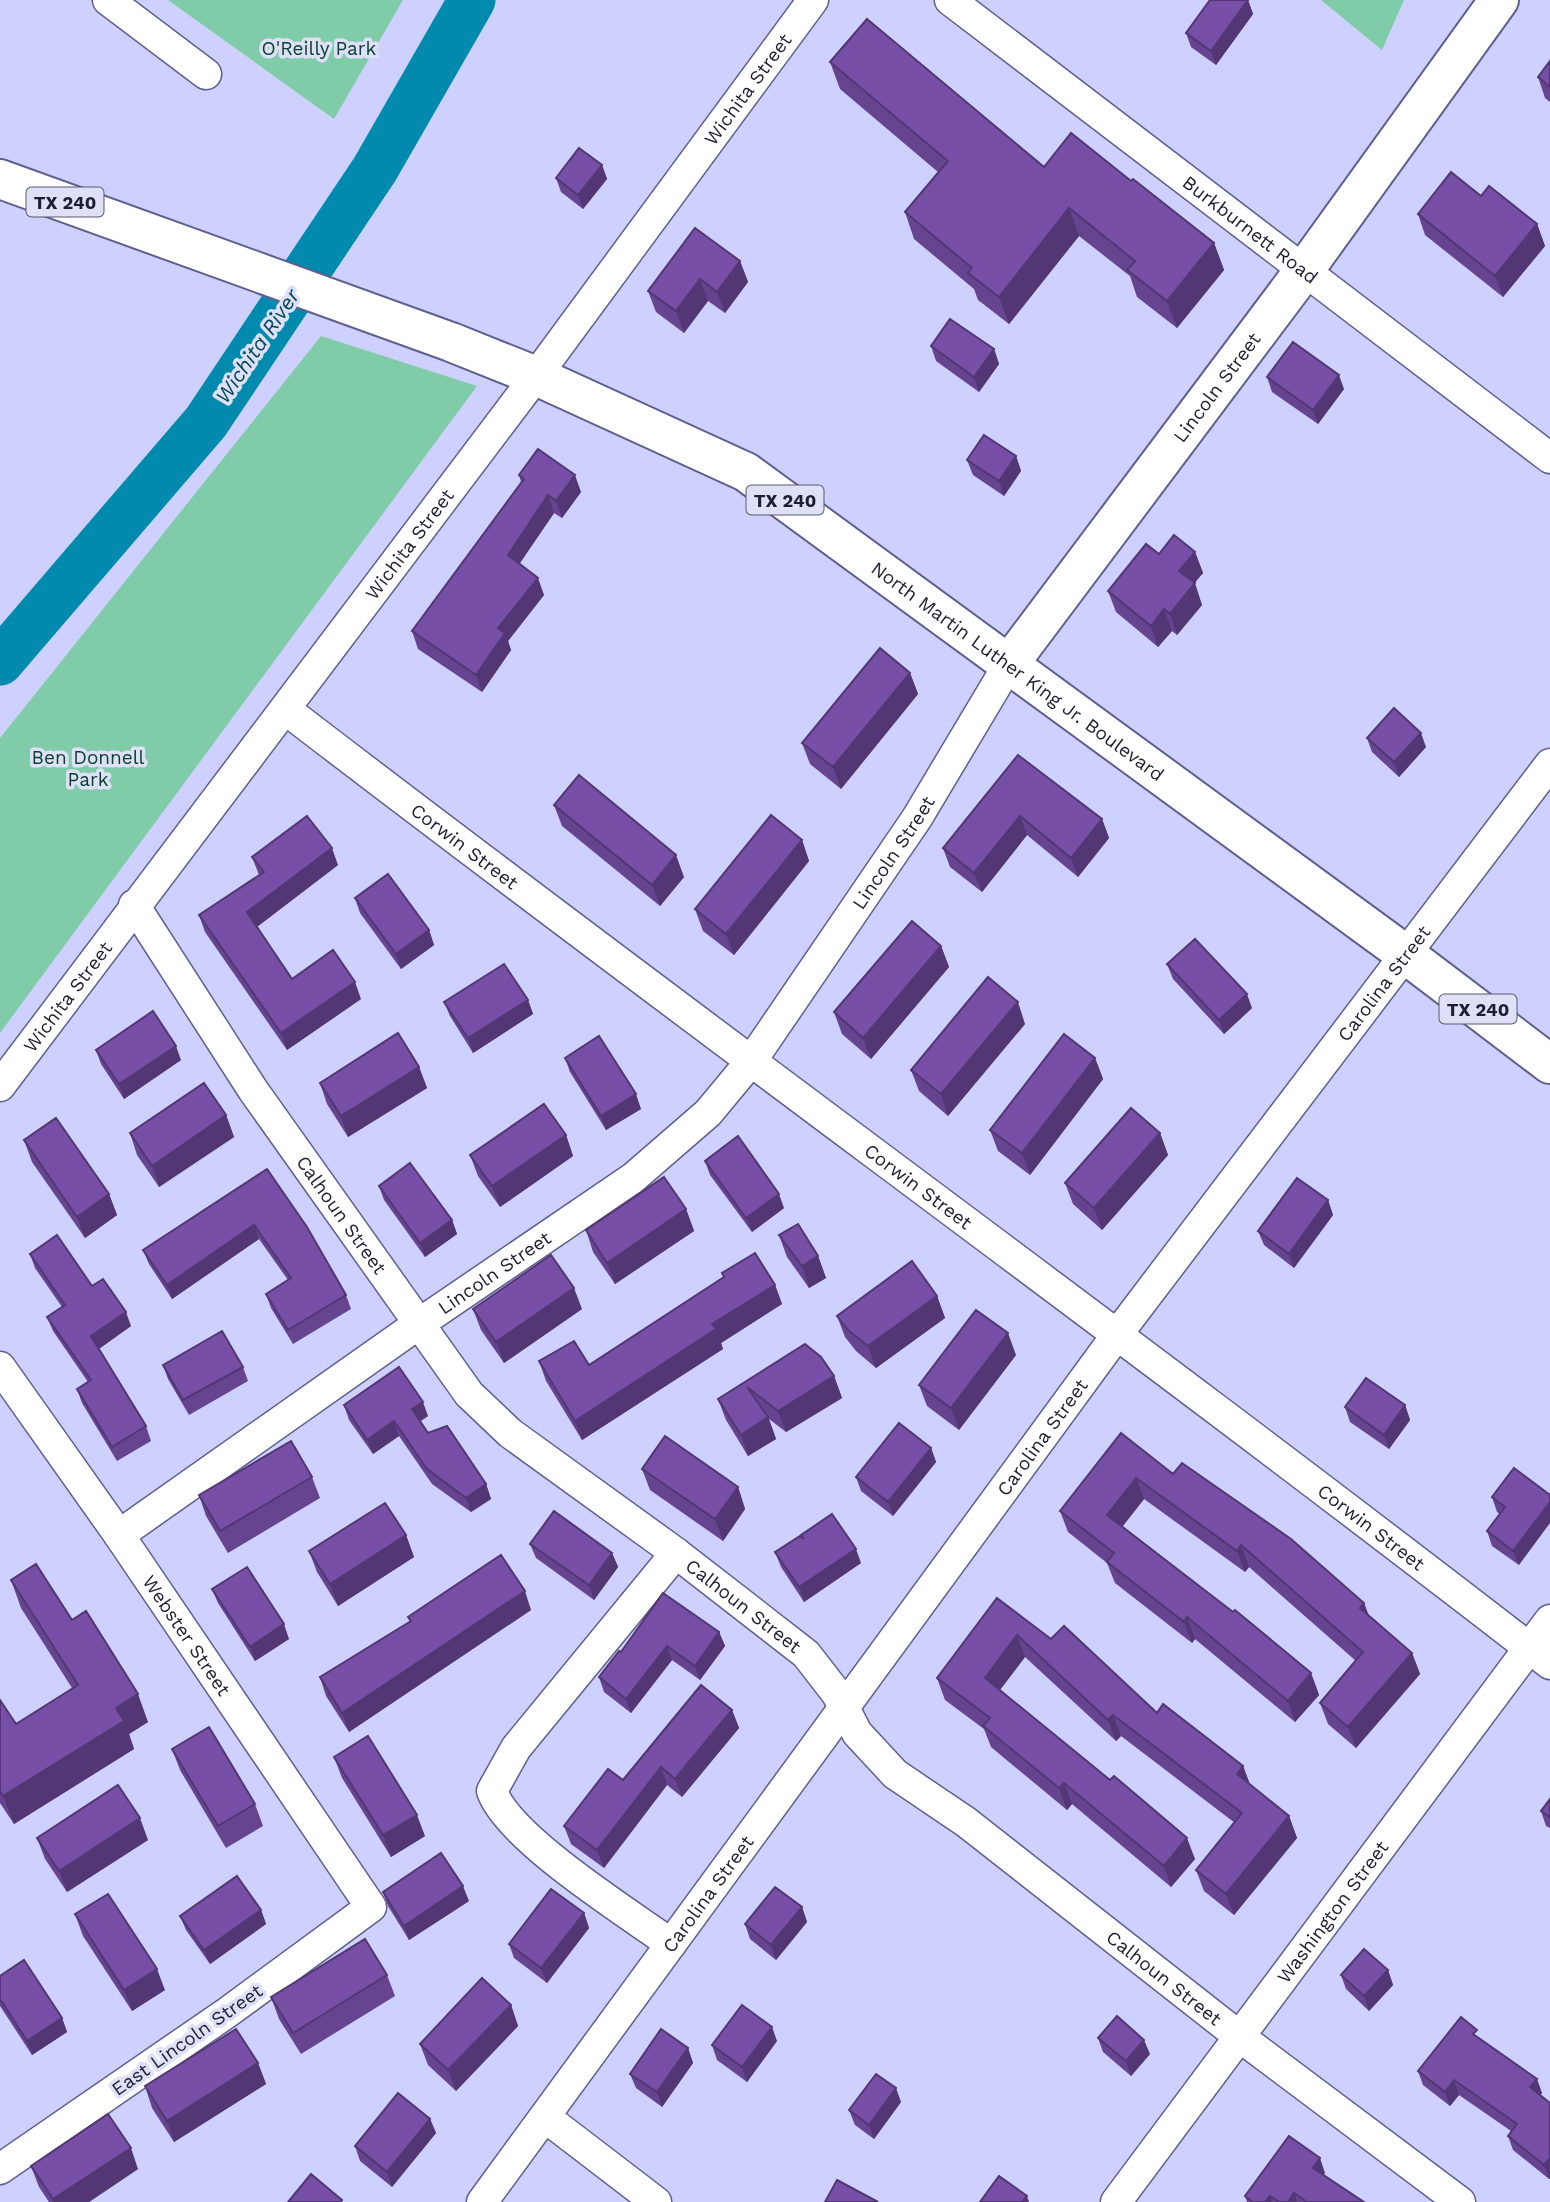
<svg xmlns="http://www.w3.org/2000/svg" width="1550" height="2202" viewBox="0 0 1550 2202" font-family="'Work Sans',sans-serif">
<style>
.green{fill:#80cca9}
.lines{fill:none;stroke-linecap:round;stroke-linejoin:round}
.river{stroke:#008aad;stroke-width:47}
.street-casing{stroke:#5f5e91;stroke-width:33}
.secondary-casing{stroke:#5f5e91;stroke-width:42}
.primary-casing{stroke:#5f5e91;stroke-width:42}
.street{stroke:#fff;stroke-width:30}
.secondary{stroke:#fff;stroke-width:38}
.primary{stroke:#fff;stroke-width:38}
.wall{fill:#66448f}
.shaded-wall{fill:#533774}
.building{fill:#774fa6;stroke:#533774;stroke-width:2}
.labels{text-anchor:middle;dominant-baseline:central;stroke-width:7;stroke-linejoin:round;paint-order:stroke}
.shield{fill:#dee0f7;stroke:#58586e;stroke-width:2}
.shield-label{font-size:18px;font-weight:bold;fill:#1e1e33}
.park-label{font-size:19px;fill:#09422d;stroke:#dee0f7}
.street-label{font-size:19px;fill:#1e1e33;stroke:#dee0f7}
.water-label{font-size:21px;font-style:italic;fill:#044759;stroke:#dee0f7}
</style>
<rect width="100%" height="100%" fill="#ced0fe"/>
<path class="green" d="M168,0H403L334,119Z
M1321,0H1404L1382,50Z
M321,336L477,386L0,1033V738Z"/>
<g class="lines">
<path class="river" d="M0,662L206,422L375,169L472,0"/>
<g class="street-casing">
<g id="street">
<path d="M108,0L206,74"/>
<path id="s1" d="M950,0L1550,458"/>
<path id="s2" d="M285,709C704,1031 1132,1340 1550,1664"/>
<path id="s3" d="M134,905L253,1090L469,1394L510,1433L676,1553L806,1654L837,1694L857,1733L895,1774L966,1822L1240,2037L1460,2202"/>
<path id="s4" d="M0,1086L536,376L813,0"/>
<path id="s5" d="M0,1367L119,1535L371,1907L228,2012L0,2169"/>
<path id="s6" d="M119,1535L417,1325L633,1178L708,1113L752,1060L917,818L1009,664"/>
<path d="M671,1944C628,1913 508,1838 492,1791L516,1748L676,1553"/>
<path d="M545,2117L656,2202"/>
<path id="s7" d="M482,2202L1116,1336L1550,764"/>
<path id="s8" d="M1116,2202L1550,1620"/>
</g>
</g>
<g class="secondary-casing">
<g id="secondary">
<path id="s9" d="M1009,664L1303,272L1499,0"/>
</g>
</g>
<g class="primary-casing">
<g id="primary">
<path id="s10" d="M0,179L451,342L536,376L746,472L1405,954L1550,1064"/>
</g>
</g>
<use href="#street" class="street"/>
<use href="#secondary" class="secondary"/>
<use href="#primary" class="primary"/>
</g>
<path class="wall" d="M1248,0L1253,14L1216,65L1191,47L1186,33Z
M1550,61V102L1545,98L1538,77Z
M830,62L1044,167L1131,181L1214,243L1224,270L1177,328L1137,297L1130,276L1079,236L1009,324L978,300L974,289L914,239L905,212L938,172L840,89Z
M602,165L607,179L583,209L561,192L556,178Z
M1481,196L1537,224L1545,246L1503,297L1425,235L1418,214Z
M740,261L748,282L725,313L708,301L684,333L656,312L648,291Z
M931,346L994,349L999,364L979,392L936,361Z
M1267,377L1344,389L1318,424L1272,392Z
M1016,456L1021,471L1004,496L973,475L967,460Z
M519,475L581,492L562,518L554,513L519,564L544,595L508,641L511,650L482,692L418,649L412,631L521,482Z
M1195,552L1203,573L1194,583L1202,605L1177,635L1172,631L1158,647L1116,612L1108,591L1159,554Z
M910,673L918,694L841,789L810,764L802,743Z
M1367,738L1426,747L1399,777L1372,752Z
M1018,755L1102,819L1109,838L1078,877L1027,835L982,892L950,867L943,848Z
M554,805L684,877L660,906L562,826Z
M802,840L809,861L734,955L703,931L695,909Z
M252,857L338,865L257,927L292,979L361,999L287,1050L205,932L199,915L259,875Z
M355,898L429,930L434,945L401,969L360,913Z
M941,946L949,967L871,1059L842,1034L834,1012Z
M1167,964L1252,1008L1224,1034L1173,979Z
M528,1000L533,1014L473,1053L450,1016L444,1002Z
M1025,1024L948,1116L919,1091L911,1070Z
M96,1050L181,1060L124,1099L101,1064Z
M565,1058L641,1109L606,1130L570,1072Z
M1095,1058L1103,1079L1030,1175L998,1151L990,1130Z
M419,1067L427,1088L348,1137L327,1104L320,1083Z
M226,1115L234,1137L159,1187L137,1155L130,1133Z
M1160,1133L1168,1155L1102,1230L1073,1204L1065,1183Z
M566,1135L573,1156L500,1207L478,1176L470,1155Z
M24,1140L109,1194L117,1215L85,1238L32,1162Z
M705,1161L784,1208L752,1232L710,1175Z
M267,1169L346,1295L351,1309L293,1344L271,1308L266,1294L288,1280L259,1239L172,1299L149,1264L143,1250Z
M379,1186L452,1220L457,1234L425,1257L384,1200Z
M1328,1200L1333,1215L1294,1268L1264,1245L1258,1231Z
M686,1209L694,1231L615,1284L593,1252L586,1230Z
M779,1235L818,1256L826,1278L809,1288L787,1257Z
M30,1254L92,1286L131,1326L99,1349L146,1426L151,1441L117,1461L82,1403L77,1389L88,1382L53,1331L47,1317L62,1307L35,1268Z
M722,1273L775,1285L782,1304L721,1343L723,1349L582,1440L546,1381L539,1361L589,1365L724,1277Z
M937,1296L945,1318L876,1368L856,1351L845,1337L837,1316Z
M473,1309H582L504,1363L481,1330Z
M805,1344L834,1376L842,1398L786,1432L769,1419L776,1439L748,1456L726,1420L718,1399Z
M1016,1355L959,1430L927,1406L919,1385Z
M163,1365L243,1367L248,1381L189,1415L168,1379Z
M344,1405L428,1416L420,1421L428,1433L486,1484L491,1499L471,1512L432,1484L399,1436L373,1454L349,1420Z
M1405,1405L1410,1420L1389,1449L1350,1422L1345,1407Z
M1121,1433L1173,1474L1364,1603L1369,1617L1412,1653L1420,1674L1356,1748L1328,1724L1320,1703L1356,1661L1249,1567L1245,1572L1144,1499L1122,1527L1311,1673L1319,1695L1295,1722L1195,1639L1192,1643L1115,1583L1107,1563L1068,1532L1060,1511Z
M931,1448L936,1462L893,1516L861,1491L856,1477Z
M1514,1468L1519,1565L1492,1546L1487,1531L1500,1514L1497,1512L1492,1497Z
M642,1469L738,1487L745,1509L723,1541L650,1490Z
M312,1477L320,1498L228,1553L206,1516L199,1495Z
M406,1535L414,1557L338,1606L317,1572L309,1551Z
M530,1544L612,1553L618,1567L594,1600L536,1558Z
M775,1552L861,1563L804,1602L781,1567Z
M11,1580L72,1620L148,1722L129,1734L134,1749L14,1824L0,1803V1700L16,1724L72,1688L21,1608Z
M212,1589L289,1639L255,1661L218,1603Z
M997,1598L1051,1639L1157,1713L1243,1766L1250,1785L1289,1816L1297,1838L1234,1915L1204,1891L1196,1870L1235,1823L1121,1736L1116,1741L1025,1657L1000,1690L1195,1859L1171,1887L1072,1804L1067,1810L991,1747L984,1729L945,1700L937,1678Z
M531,1610L349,1732L326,1696L320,1677L410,1622L408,1617Z
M719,1632L725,1646L700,1680L672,1660L631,1713L604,1692L599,1677L621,1652Z
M732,1710L739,1728L682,1797L667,1785L604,1868L571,1844L564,1826L623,1780Z
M172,1749L255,1804L263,1826L226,1848L180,1770Z
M334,1757L425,1836L391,1857L342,1778Z
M1550,1799V1828L1546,1826L1541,1811Z
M37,1838L148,1840L67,1892L45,1859Z
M383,1892L469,1901L409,1940L388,1906Z
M802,1907L807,1922L776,1960L750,1939L745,1924Z
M261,1910L266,1924L210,1964L186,1930L180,1916Z
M584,1913L589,1928L547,1983L514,1958L509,1944Z
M75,1914L165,1990L132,2011L83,1936Z
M1388,1970L1393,1985L1369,2011L1346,1989L1341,1975Z
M387,1975L395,1996L301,2054L279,2019L271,1997Z
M0,1976L62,2018L67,2032L32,2055L0,2006Z
M511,2005L518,2026L456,2091L428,2065L420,2044Z
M1098,2038L1150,2054L1131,2076L1103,2052Z
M1480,2038L1542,2093L1540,2095L1549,2179L1513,2150L1508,2136L1511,2131L1459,2095L1450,2106L1423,2085L1418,2071Z
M777,2041L747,2082L717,2060L712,2045Z
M688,2048L693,2063L662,2107L636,2088L630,2074Z
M258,2063L266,2084L174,2142L152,2108L145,2086Z
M901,2102L874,2139L855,2125L849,2110Z
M430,2119L436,2133L392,2187L360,2161L355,2146Z
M31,2166L138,2169L89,2202H49L39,2187Z
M1325,2173L1323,2175L1364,2202H1247L1245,2196Z"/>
<path class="shaded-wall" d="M1248,0L1253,14L1216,65L1211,51Z
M602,165L607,179L583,209L578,195Z
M1069,208L1079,236L1009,324L999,297Z
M1537,224L1545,246L1503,297L1495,276Z
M1214,243L1224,270L1177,328L1167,301Z
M740,261L748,282L725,313L717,292Z
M700,279L708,301L684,333L676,311Z
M994,349L999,364L979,392L974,377Z
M1339,375L1344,389L1318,424L1313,410Z
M1016,456L1021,471L1004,496L999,481Z
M575,475L581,492L562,518L556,501Z
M548,495L554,513L514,572L508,555Z
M1195,552L1203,573L1187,592L1179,571Z
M538,578L544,595L508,641L511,650L482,692L476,675L498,628Z
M1195,583L1202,605L1177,635L1170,614Z
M1164,609L1172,631L1158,647L1151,626Z
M910,673L918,694L841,789L833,767Z
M1421,733L1426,747L1399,777L1394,762Z
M1020,816L1027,835L982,892L974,873Z
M1102,819L1109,838L1078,877L1071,858Z
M802,840L809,861L734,955L726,934Z
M332,848L338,865L254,929L247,912Z
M676,855L684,877L660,906L652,885Z
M429,930L434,945L401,969L396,954Z
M941,946L949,967L871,1059L863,1038Z
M355,982L361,999L287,1050L281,1033Z
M1247,994L1252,1008L1224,1034L1219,1020Z
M528,1000L533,1014L473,1053L468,1038Z
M1018,1002L1025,1024L948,1116L941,1094Z
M176,1046L181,1060L124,1099L119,1084Z
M1095,1058L1103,1079L1030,1175L1022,1153Z
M419,1067L427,1088L348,1137L341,1116Z
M636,1094L641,1109L606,1130L601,1116Z
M226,1115L234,1137L159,1187L152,1166Z
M1160,1133L1168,1155L1102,1230L1094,1208Z
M566,1135L573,1156L500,1207L492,1186Z
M109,1194L117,1215L85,1238L77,1217Z
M779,1194L784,1208L752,1232L746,1218Z
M1328,1200L1333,1215L1294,1268L1289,1254Z
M686,1209L694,1231L615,1284L607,1263Z
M452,1220L457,1234L425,1257L420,1243Z
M254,1225L259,1239L172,1299L167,1285Z
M818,1256L826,1278L809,1288L802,1266Z
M775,1285L782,1304L721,1343L723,1349L582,1440L575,1421L712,1324Z
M574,1288L582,1309L504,1363L496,1342Z
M937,1296L945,1318L876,1368L868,1346Z
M126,1312L131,1326L97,1350L91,1336Z
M1008,1333L1016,1355L959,1430L951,1408Z
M834,1376L842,1398L786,1432L778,1411Z
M423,1402L428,1416L418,1423L412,1409Z
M1405,1405L1410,1420L1389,1449L1384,1435Z
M768,1417L776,1439L748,1456L741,1435Z
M394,1421L399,1436L373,1454L367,1440Z
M931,1448L936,1462L893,1516L888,1502Z
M1136,1478L1144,1499L1115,1536L1107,1515Z
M486,1484L491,1499L471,1512L466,1498Z
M738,1487L745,1509L723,1541L715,1519Z
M1550,1502V1523L1519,1565L1513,1551Z
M406,1535L414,1557L338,1606L330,1584Z
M1241,1545L1249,1567L1245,1572L1237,1551Z
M856,1549L861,1563L804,1602L799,1587Z
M612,1553L618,1567L594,1600L589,1585Z
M525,1591L531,1610L349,1732L342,1713Z
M1364,1603L1372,1624L1360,1608Z
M1187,1617L1195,1639L1192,1643L1184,1622Z
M284,1624L289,1639L255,1661L250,1647Z
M719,1632L725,1646L700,1680L695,1666Z
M1017,1635L1025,1657L993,1699L985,1678Z
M667,1646L672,1660L631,1713L626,1699Z
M1412,1653L1420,1674L1356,1748L1348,1727Z
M1311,1673L1319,1695L1295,1722L1288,1701Z
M138,1694L148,1722L129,1734L134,1749L14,1824L3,1796L116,1708Z
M732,1710L739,1728L682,1797L675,1779Z
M1113,1715L1121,1736L1116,1741L1108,1720Z
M1243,1766L1251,1787L1237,1774Z
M661,1767L667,1785L604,1868L597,1850Z
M1064,1783L1072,1804L1067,1810L1059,1788Z
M417,1815L425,1836L391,1857L383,1835Z
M1289,1816L1297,1838L1234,1915L1226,1894Z
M140,1818L148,1840L67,1892L59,1871Z
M1187,1838L1195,1859L1171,1887L1164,1866Z
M463,1886L469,1901L409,1940L404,1926Z
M802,1907L807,1922L776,1960L771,1945Z
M261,1910L266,1924L210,1964L204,1950Z
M584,1913L589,1928L547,1983L541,1968Z
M157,1969L165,1990L132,2011L124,1990Z
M1388,1970L1393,1985L1369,2011L1364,1996Z
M511,2005L518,2026L456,2091L448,2070Z
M62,2018L67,2032L32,2055L27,2041Z
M772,2027L777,2041L747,2082L742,2067Z
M1144,2040L1150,2054L1131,2076L1126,2061Z
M688,2048L693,2063L662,2107L657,2092Z
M258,2063L266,2084L174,2142L167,2121Z
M1537,2079L1542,2093L1536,2102L1530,2087Z
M1454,2080L1459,2095L1450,2106L1445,2092Z
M896,2088L901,2102L874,2139L869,2125Z
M430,2119L436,2133L392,2187L387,2172Z
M131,2148L138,2169L89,2202H54L53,2199Z
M1320,2158L1325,2173L1318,2182L1313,2168Z
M1550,2158V2179H1549L1544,2165Z
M1294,2193L1297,2202H1288Z
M1027,2196L1029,2202H1022Z
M1270,2196L1272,2202H1265Z"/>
<path class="building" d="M1210,0H1248L1211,51L1186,33Z
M867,19L1044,167L1071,133L1131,181L1133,179L1214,243L1167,301L1127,270L1135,261L1069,208L999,297L968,273L972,268L905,212L948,161L830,62Z
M1550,61V87L1538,77Z
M579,148L602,165L578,195L556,178Z
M1451,172L1481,196L1489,186L1537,224L1495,276L1418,214Z
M695,228L740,261L717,292L700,279L676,311L648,291Z
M950,319L994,349L974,377L931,346Z
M1293,342L1339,375L1313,410L1267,377Z
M984,435L1016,456L999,481L967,460Z
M538,449L575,475L556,501L548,495L508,555L538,578L498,628L505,633L476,675L412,631L524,479L519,475Z
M1174,535L1195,552L1179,571L1195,583L1170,614L1164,609L1151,626L1108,591L1146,544L1159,554Z
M880,648L910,673L833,767L802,743Z
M1394,708L1421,733L1394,762L1367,738Z
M1018,755L1102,819L1071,858L1020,816L974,873L943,848Z
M579,775L676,855L652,885L554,805Z
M771,815L802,840L726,934L695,909Z
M307,816L332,848L247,912L292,979L333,950L355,982L281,1033L199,915L264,872L252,857Z
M388,874L429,930L396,954L355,898Z
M912,921L941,946L863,1038L834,1012Z
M1195,939L1247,994L1219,1020L1167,964Z
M504,964L528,1000L468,1038L444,1002Z
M988,977L1018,1002L941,1094L911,1070Z
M153,1011L176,1046L119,1084L96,1050Z
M398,1033L419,1067L341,1116L320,1083Z
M1064,1034L1095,1058L1022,1153L990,1130Z
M599,1036L636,1094L601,1116L565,1058Z
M204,1083L226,1115L152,1166L130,1133Z
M544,1104L566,1135L492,1186L470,1155Z
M1131,1108L1160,1133L1094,1208L1065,1183Z
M56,1118L109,1194L77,1217L24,1140Z
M738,1136L779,1194L746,1218L705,1161Z
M410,1163L452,1220L420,1243L379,1186Z
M267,1169L307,1227L346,1295L288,1330L266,1294L291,1278L254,1225L167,1285L143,1250Z
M664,1177L686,1209L607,1263L586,1230Z
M1297,1178L1328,1200L1289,1254L1258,1231Z
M798,1224L818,1256L802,1266L779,1235Z
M57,1235L92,1286L103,1279L126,1312L91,1336L146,1426L112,1447L77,1389L91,1380L47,1317L65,1305L30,1254Z
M755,1253L775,1285L712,1324L716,1329L575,1421L539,1361L574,1341L589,1365L724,1277L722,1273Z
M551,1255L574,1288L496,1342L473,1309Z
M912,1261L937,1296L868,1346L848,1330L837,1316Z
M976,1310L1008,1333L951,1408L919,1385Z
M222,1331L243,1367L183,1400L163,1365Z
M805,1344L821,1357L834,1376L778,1411L747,1387L768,1417L741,1435L718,1399Z
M399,1367L423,1402L412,1409L428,1433L447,1426L486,1484L466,1498L427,1469L394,1421L367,1440L344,1405Z
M1366,1378L1405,1405L1384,1435L1345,1407Z
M899,1423L931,1448L888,1502L856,1477Z
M1121,1433L1173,1474L1182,1463L1291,1539L1364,1603L1360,1608L1412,1653L1348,1727L1320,1703L1363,1652L1241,1545L1237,1551L1136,1478L1107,1515L1233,1612L1235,1610L1311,1673L1288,1701L1187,1617L1184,1622L1107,1562L1114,1553L1060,1511Z
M665,1436L738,1487L715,1519L642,1469Z
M291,1441L312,1477L220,1531L199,1495Z
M1514,1468L1550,1495V1502L1513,1551L1487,1531L1505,1507L1492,1497Z
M385,1503L406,1535L330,1584L309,1551Z
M554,1511L612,1553L589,1585L530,1544Z
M832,1514L856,1549L799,1587L775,1552L800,1536L804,1539L801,1535Z
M501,1555L525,1591L342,1713L320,1677L411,1621L408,1617Z
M36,1564L72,1620L86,1611L138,1694L116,1708L124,1721L3,1796L0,1791V1700L16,1724L78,1685L11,1580Z
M247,1567L284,1624L250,1647L212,1589Z
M663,1593L719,1632L695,1666L667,1646L626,1699L599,1677L619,1651L621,1652Z
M997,1598L1051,1639L1064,1626L1157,1713L1163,1704L1243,1766L1237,1774L1289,1816L1226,1894L1196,1870L1242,1813L1113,1715L1108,1720L1017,1635L985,1678L1110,1780L1114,1776L1187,1838L1164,1866L1064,1783L1059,1788L983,1726L990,1718L937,1678Z
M701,1685L732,1710L675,1779L661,1767L597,1850L564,1826L608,1769L623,1780Z
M209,1727L255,1804L218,1826L172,1749Z
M368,1736L417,1815L383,1835L334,1757Z
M118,1785L140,1818L59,1871L37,1838Z
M1550,1799V1817L1541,1811Z
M441,1853L463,1886L404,1926L383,1892Z
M237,1876L261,1910L204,1950L180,1916Z
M775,1887L802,1907L771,1945L745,1924Z
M551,1889L584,1913L541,1968L509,1944Z
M108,1894L157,1969L124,1990L75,1914Z
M365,1939L387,1975L293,2033L271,1997Z
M1364,1949L1388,1970L1364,1996L1341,1975Z
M24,1960L62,2018L27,2041L0,1999V1976Z
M482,1978L511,2005L448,2070L420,2044Z
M742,2005L772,2027L742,2067L712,2045Z
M1117,2016L1144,2040L1126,2061L1098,2038Z
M1461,2017L1477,2030L1473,2034L1537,2079L1530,2087L1550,2103V2158L1544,2165L1508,2136L1517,2124L1454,2080L1445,2092L1418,2071Z
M236,2029L258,2063L167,2121L145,2086Z
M661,2029L688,2048L657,2092L630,2074Z
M876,2074L896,2088L869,2125L849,2110Z
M398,2093L430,2119L387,2172L355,2146Z
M108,2114L131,2148L53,2199L31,2166Z
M1289,2136L1320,2158L1313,2168L1364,2202H1307L1294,2193L1288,2202H1279L1270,2196L1265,2202H1253L1245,2196Z
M311,2174L342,2200L341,2202H288Z
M999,2176L1027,2196L1022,2202H980Z
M837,2180L878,2202H825Z"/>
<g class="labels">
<g class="shield">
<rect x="26.5" y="187.5" width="77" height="29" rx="5"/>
<rect x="746.5" y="485.5" width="77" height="29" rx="5"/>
<rect x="1439.5" y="994.5" width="77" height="29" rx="5"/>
</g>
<g class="shield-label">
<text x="65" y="202">TX 240</text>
<text x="785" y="500">TX 240</text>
<text x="1478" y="1009">TX 240</text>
</g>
<g class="park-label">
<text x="319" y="48">O'Reilly Park</text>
<text x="88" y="757">Ben Donnell<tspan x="88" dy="22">Park</tspan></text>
</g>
<g class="street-label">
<text stroke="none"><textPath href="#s4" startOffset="1246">Wichita Street</textPath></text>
<text stroke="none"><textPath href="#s1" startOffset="378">Burkburnett Road</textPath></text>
<text stroke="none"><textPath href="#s9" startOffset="346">Lincoln Street</textPath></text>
<text stroke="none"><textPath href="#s4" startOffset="679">Wichita Street</textPath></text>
<text stroke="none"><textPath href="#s10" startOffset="1139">North Martin Luther King Jr. Boulevard</textPath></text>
<text stroke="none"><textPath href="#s2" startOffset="226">Corwin Street</textPath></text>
<text stroke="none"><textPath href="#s6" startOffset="1045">Lincoln Street</textPath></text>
<text stroke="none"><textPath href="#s7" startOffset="1516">Carolina Street</textPath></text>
<text stroke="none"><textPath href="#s4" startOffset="112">Wichita Street</textPath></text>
<text stroke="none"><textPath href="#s2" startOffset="793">Corwin Street</textPath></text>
<text stroke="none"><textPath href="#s3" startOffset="373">Calhoun Street</textPath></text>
<text stroke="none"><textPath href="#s6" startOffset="458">Lincoln Street</textPath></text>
<text stroke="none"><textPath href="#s7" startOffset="948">Carolina Street</textPath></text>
<text stroke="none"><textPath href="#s2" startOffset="1360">Corwin Street</textPath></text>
<text stroke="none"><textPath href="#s3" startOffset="940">Calhoun Street</textPath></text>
<text stroke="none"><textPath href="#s5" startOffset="327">Webster Street</textPath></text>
<text stroke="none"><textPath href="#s7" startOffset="382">Carolina Street</textPath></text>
<text stroke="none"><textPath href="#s8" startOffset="362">Washington Street</textPath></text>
<text stroke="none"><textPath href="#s3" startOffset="1507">Calhoun Street</textPath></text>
<text transform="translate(187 2040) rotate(-35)">East Lincoln Street</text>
</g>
<g class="water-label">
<text transform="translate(257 346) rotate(-56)">Wichita River</text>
</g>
</g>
</svg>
